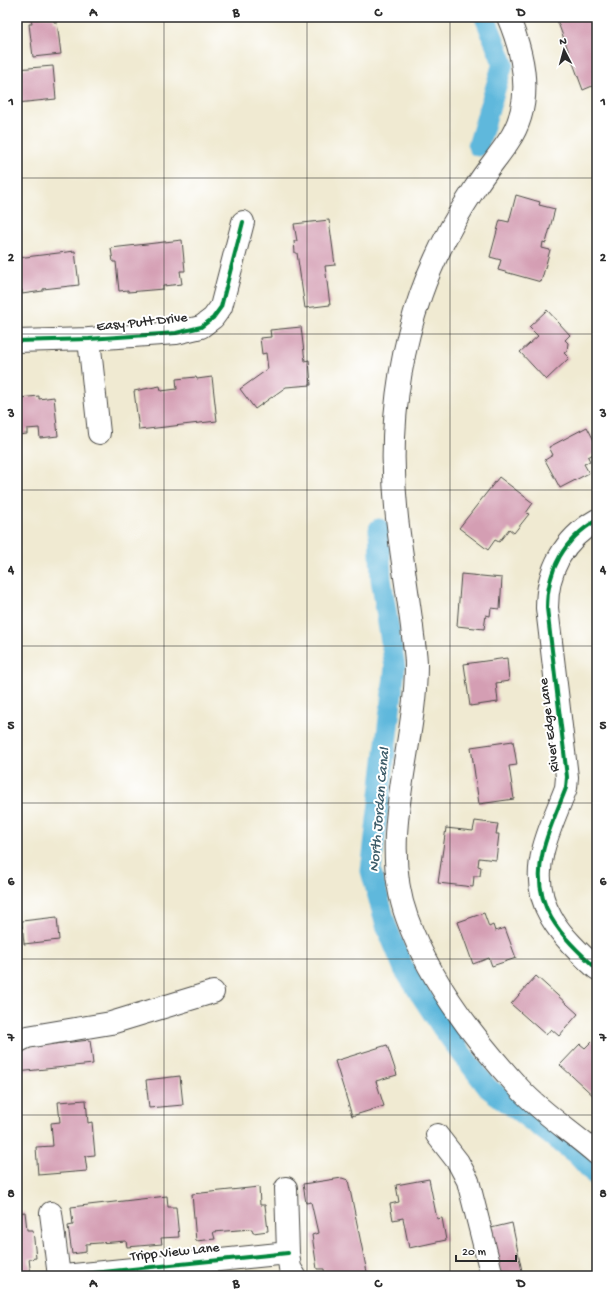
<svg xmlns="http://www.w3.org/2000/svg" width="614" height="1293" viewBox="0 0 614 1293" font-family="'Gochi Hand',sans-serif">
<style>
.lines{fill:none;stroke-linecap:round;stroke-linejoin:round}
.canal{stroke:#5fb8dc;stroke-width:21}
.building{fill:#d49eb3}
.minor-casing{stroke:#494844;stroke-width:24}
.minor{stroke:#fff;stroke-width:22}
.cycleway-casing{stroke:#fff;stroke-width:6}
.cycleway{stroke:#00873e;stroke-width:4}
.grid{fill:none;stroke:#2b2b2b;stroke-width:1;stroke-opacity:0.55}
.labels{text-anchor:middle;dominant-baseline:central;stroke-width:4;stroke-linejoin:round;paint-order:stroke}
.street-label{font-size:14px;fill:#2b2b2b;stroke:#fff}
.water-label{font-size:15px;font-style:italic;fill:#3d5c69;stroke:#fff}
.neatline{fill:none;stroke:#2b2b2b;stroke-width:1.5}
.grid-label{font-size:13px;text-anchor:middle;font-weight:bold;fill:#2b2b2b}
</style>
<rect width="100%" height="100%" fill="#fff"/>
<filter id="ink" filterUnits="userSpaceOnUse"><feTurbulence type="fractalNoise" baseFrequency=".025" numOctaves="2"/><feDisplacementMap in="SourceGraphic" scale="8" xChannelSelector="R" yChannelSelector="G"/><feConvolveMatrix kernelMatrix="1 2 1 2 8 2 1 2 1" color-interpolation-filters="sRGB"/></filter>
<filter id="wash" filterUnits="userSpaceOnUse"><feTurbulence type="fractalNoise" baseFrequency=".012" numOctaves="4" result="noise"/><feDisplacementMap in="SourceGraphic" scale="16" xChannelSelector="R" yChannelSelector="G"/><feGaussianBlur stdDeviation="0.9" result="paint"/><feColorMatrix in="noise" values="0 0 0 0 0 0 0 0 0 0 0 0 0 0 0 0 0 1.4 0 .05"/><feComposite in="paint" operator="in"/></filter>
<g filter="url(#wash)">
<rect width="100%" height="100%" fill="#f0ead2"/>
<g class="lines">
<path class="canal" d="M478,146L503,63L485,17
M379,529L381,579L395,667L371,871L386,925L404,969L443,1029L488,1088L576,1154L597,1177"/>
</g>
<g id="blocks">
<path class="building" d="M31,17H54V22H57L61,54L33,57L29,24H32Z
M566,17H595L597,22V84L583,90L557,20Z
M53,66L56,99L17,103V69Z
M594,170H597V186H596Z
M516,195L540,202L539,205L555,209L546,243L543,242L542,248L550,250L541,282L498,270L501,260L490,257L500,220L509,222Z
M329,220L335,265L325,266L330,305L305,308L297,253H295L294,241H297L294,224Z
M182,240L185,271H180L182,284L163,286V289L128,292V290L119,291L116,262H113L111,248Z
M75,251L79,285L43,289V291L22,294V290L17,291V258Z
M547,310L570,335L565,340L568,343L567,351L564,353L569,358L546,380L520,352L538,336L529,327Z
M301,327L305,361L309,360L311,385L286,387L255,409L240,389L268,369L266,353L262,354L260,338L271,337L270,330Z
M196,377L197,379L212,377L217,421L139,430L134,391L160,386L161,391L177,389L176,379Z
M39,396V399L54,397L58,436L40,438L39,428L27,429V434L17,435V402L20,401L19,398Z
M587,427L597,446V452L588,457L590,461L584,464L589,473L560,488L545,460L553,455L549,447Z
M499,477L533,503L526,513L529,514L514,533L509,529L499,542L495,540L488,550L459,528Z
M461,574L502,578L500,609L491,608L490,616L486,615L484,629L457,626Z
M507,658L509,681L496,683L498,702L470,706L464,664Z
M513,741L517,765L509,766L514,799L479,804L471,747Z
M475,821L498,824L496,834H499L496,860L479,858L478,866L481,867L480,876H474L473,887L438,883L446,828L473,831Z
M596,846H597V869L594,868Z
M484,913L489,927L493,925L495,931L505,928L516,958L492,966L489,958L473,964L458,922Z
M57,917L59,940L24,944L22,921Z
M536,976L578,1014L559,1036L551,1029L546,1035L511,1004Z
M594,1039L597,1042V1099L560,1065L580,1044L585,1048Z
M90,1040L93,1064L17,1072V1048Z
M387,1045L397,1075L376,1081L384,1106L352,1116L335,1061Z
M180,1076L183,1105L149,1108L146,1080Z
M86,1100L88,1123L92,1122L95,1155L85,1156L87,1171L38,1175L36,1147L53,1146L51,1123L60,1122L58,1102Z
M342,1178L348,1180L367,1272L363,1276H325L324,1269H317L312,1235L318,1233L311,1202L306,1203L303,1184Z
M429,1179L437,1219L442,1218L446,1240L409,1248L403,1218L393,1220L390,1204L399,1202L396,1185Z
M259,1187L260,1205H265L268,1231L253,1233L252,1229L213,1232L215,1239L196,1241L192,1194Z
M167,1196L168,1207H176L179,1237L161,1238L162,1244L127,1247L126,1241L86,1244V1252L72,1254L68,1226L73,1225L71,1207Z
M25,1212L27,1230H33L36,1258L29,1259L31,1276H17V1213Z
M512,1223L523,1276H501L491,1228Z"/>
</g>
</g>
<g filter="url(#ink)">
<use href="#blocks" fill-opacity="0" stroke="#494844" stroke-width="1"/>
<g class="lines">
<g class="minor-casing">
<path id="minor" d="M508,17C525,57 534,104 508,142C497,158 485,172 475,188C454,220 434,257 421,294C394,371 388,454 399,534C403,565 408,596 412,627C413,640 416,652 416,665C416,749 377,836 407,918C429,980 476,1041 520,1089C543,1114 572,1132 597,1154
M89,339L99,433
M17,341L89,339L176,333L201,327L213,318L221,307L243,222
M597,520C564,539 547,570 547,608L567,777L566,788C558,809 548,830 543,851C529,905 561,936 597,969
M17,1042L27,1037L111,1023L213,992
M437,1135L458,1162L468,1181L492,1276
M286,1188L288,1253L290,1268L295,1276
M51,1213L59,1276
M64,1276L288,1253"/>
</g>
<use href="#minor" class="minor"/>
<g class="cycleway-casing">
<path id="cycleway" d="M17,341L89,339L176,333L201,327L213,318L221,307L243,222
M597,520C564,539 547,570 547,608L567,777L566,788C558,809 548,830 543,851C529,905 561,936 597,969
M64,1276L288,1253"/>
</g>
<use href="#cycleway" class="cycleway"/>
</g>
</g>
<path class="grid" d="M164,17V1276M307,17V1276M450,17V1276M17,178H597M17,334H597M17,490H597M17,646H597M17,803H597M17,959H597M17,1115H597"/>
<g class="labels">
<g class="street-label">
<text transform="translate(142 323) rotate(-6)">Easy Putt Drive</text>
<text transform="translate(550 725) rotate(-97)">River Edge Lane</text>
<text transform="translate(175 1253) rotate(-6)">Tripp View Lane</text>
</g>
<g class="water-label">
<text transform="translate(380 810) rotate(-85)">North Jordan Canal</text>
</g>
</g>
<rect width="614" height="1293" fill="none" stroke="#fff" stroke-width="44"/>
<g transform="translate(564 50) rotate(354)" stroke="#ffffff" stroke-width="3" paint-order="stroke">
<path d="M0-3L7 15L0 10L-7 15Z" fill="#2b2b2b"/>
<text y="-6" font-size="11" font-weight="bold" text-anchor="middle" fill="#2b2b2b">N</text>
</g>
<path d="M456 1255v6h60v-6" fill="none" stroke="#2b2b2b" stroke-width="2"/>
<text x="462" y="1255" font-size="12" fill="#2b2b2b" stroke="#ffffff" stroke-width="3" paint-order="stroke">20 m</text>
<rect x="22" y="22" width="570" height="1249" class="neatline"/>
<g class="grid-label">
<text x="93" y="16">A</text>
<text x="236" y="16">B</text>
<text x="378" y="16">C</text>
<text x="521" y="16">D</text>
<text x="11" y="105">1</text>
<text x="603" y="105">1</text>
<text x="11" y="261">2</text>
<text x="603" y="261">2</text>
<text x="11" y="417">3</text>
<text x="603" y="417">3</text>
<text x="11" y="573">4</text>
<text x="603" y="573">4</text>
<text x="11" y="729">5</text>
<text x="603" y="729">5</text>
<text x="11" y="885">6</text>
<text x="603" y="885">6</text>
<text x="11" y="1041">7</text>
<text x="603" y="1041">7</text>
<text x="11" y="1197">8</text>
<text x="603" y="1197">8</text>
<text x="93" y="1287">A</text>
<text x="236" y="1287">B</text>
<text x="378" y="1287">C</text>
<text x="521" y="1287">D</text>
</g>
</svg>
